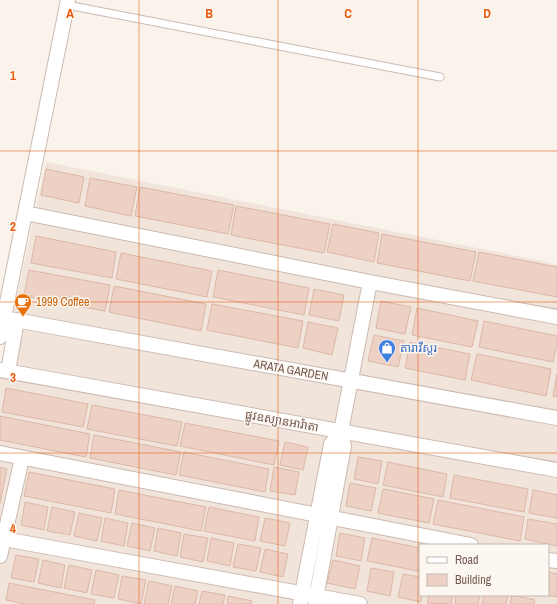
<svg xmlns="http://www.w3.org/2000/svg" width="557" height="604" viewBox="0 0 557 604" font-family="'Archivo Narrow','Noto Sans Khmer',sans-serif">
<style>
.residential{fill:#f1e4da;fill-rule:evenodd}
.building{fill:#edd1c5;stroke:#ddb7a8}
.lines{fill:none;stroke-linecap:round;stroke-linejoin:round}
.service-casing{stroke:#ccbab1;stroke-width:9}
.minor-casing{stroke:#ccbab1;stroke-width:16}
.service{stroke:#fff;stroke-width:7}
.minor{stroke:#fff;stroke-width:14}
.grid{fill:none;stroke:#e8590c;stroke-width:1;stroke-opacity:0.55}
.labels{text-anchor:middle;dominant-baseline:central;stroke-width:3;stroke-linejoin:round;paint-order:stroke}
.food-label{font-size:12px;fill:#c56008;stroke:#fdf7f1;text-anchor:start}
.shop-label{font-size:12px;fill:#366cbe;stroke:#fdf7f1;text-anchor:start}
.street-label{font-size:12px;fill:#735950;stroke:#fdf7f1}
.grid-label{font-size:13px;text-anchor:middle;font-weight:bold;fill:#e8590c;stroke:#fdf7f1;stroke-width:3;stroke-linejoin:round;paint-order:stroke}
</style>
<rect width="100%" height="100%" fill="#faf3eb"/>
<path class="residential" d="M46,162L557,264V604H0V375ZM420,545H548V595H420Z"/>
<path class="building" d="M46,169L84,177L79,203L41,195Z
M90,178L137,187L131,216L85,206Z
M140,187L234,205L228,234L135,216Z
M236,206L330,224L324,253L231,235Z
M333,224L379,233L374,262L327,252Z
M382,234L476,252L470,281L377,263Z
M36,236L116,252L112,278L31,263Z
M479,252L557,267V297L473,281Z
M121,253L212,271L207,297L116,279Z
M29,270L110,285L105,311L24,296Z
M218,270L309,288L304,315L213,297Z
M114,286L206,304L201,331L109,312Z
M314,289L344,295L339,321L309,315Z
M381,301L411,307L405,334L376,328Z
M212,304L303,321L298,348L207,330Z
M417,308L478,321L472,347L412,335Z
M484,321L557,336V344L553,362L479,347Z
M308,322L338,328L332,355L303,348Z
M374,335L404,341L398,367L368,361Z
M410,342L470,354L465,380L405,368Z
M477,354L551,369L546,396L471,380Z
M557,374V397L553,396Z
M6,388L88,404L83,427L2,412Z
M92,405L182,422L177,446L87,429Z
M0,416L90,434L86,457L0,440Z
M185,423L279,441L274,465L180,446Z
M94,435L181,452L176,475L90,458Z
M285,442L308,447L303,470L280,465Z
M184,452L269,469L265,492L179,475Z
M358,457L382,461L378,484L354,479Z
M388,462L447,474L443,497L383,485Z
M0,467L7,469L0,503Z
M274,467L299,472L295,495L270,491Z
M29,472L115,489L111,513L24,496Z
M454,475L528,489L524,512L450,498Z
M350,483L376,488L371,511L346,506Z
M383,489L434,499L429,523L378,513Z
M119,490L206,507L201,531L115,514Z
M533,490L557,495V518L529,513Z
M438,500L524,517L520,541L433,524Z
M25,502L48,507L44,530L21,525Z
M52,507L75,512L70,535L47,531Z
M209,507L259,517L255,541L204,531Z
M79,513L102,518L97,541L74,536Z
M105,518L128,523L124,546L101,541Z
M265,518L290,523L285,546L260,541Z
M528,519L557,524V546L525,539Z
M132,523L155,528L150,551L127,546Z
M158,528L181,533L177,556L154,551Z
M340,533L365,538L361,561L336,556Z
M184,534L208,538L203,562L180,557Z
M211,538L234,543L230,566L207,561Z
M372,538L420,548V561L418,571L367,561Z
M238,544L261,548L256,571L233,567Z
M265,549L288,554L283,577L260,572Z
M16,555L39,559L34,582L11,578Z
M43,560L65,565L61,588L38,583Z
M333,560L360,566L355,589L327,583Z
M69,565L92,570L87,593L64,588Z
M371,568L394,572L390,596L367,591Z
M96,570L119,575L114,598L91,594Z
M548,572L557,574V597L546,595H548Z
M403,574L420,577V595H422L421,602L398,597Z
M122,576L146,580L141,604L118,599Z
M149,581L172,586L168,604H144Z
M9,583L95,600L94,604H25L6,600Z
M175,586L198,591L195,604H171Z
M202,591L225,595L223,604H199Z
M429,595H453L451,604L427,603Z
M456,595H480L478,604H455Z
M484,595H508L506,604H482Z
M512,595L535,600L534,604H510Z
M228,596L252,601L251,604H227Z"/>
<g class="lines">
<g class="service-casing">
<path id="service" d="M67,5L440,77"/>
</g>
<g class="minor-casing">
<path id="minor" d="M25,213L370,282L557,317
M4,318L557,418
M0,337L68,0
M0,370L557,470
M8,371L17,320
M0,453L471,545
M4,539L360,604
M0,556L22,458
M548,560L557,561
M300,604L331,444L341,431
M315,604L344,446L341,431L370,282"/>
</g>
<use href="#service" class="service"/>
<use href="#minor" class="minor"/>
</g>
<path class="grid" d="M139,0V604M278,0V604M418,0V604M0,151H557M0,302H557M0,453H557"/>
<defs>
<g id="cafe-pin" transform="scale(0.9)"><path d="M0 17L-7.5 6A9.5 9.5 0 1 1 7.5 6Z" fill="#e8710a" stroke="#fdf7f1"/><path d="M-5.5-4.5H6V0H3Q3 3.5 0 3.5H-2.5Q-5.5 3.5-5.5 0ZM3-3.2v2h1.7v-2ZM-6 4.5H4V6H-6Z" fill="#fff"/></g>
<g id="shop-pin" transform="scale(0.9)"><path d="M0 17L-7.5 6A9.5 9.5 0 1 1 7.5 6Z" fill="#3f7fe0" stroke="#fdf7f1"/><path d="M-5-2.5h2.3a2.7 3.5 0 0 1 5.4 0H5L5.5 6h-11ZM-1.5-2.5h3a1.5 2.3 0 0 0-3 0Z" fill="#fff"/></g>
</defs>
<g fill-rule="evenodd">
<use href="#cafe-pin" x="23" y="302"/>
<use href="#shop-pin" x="387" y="348"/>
</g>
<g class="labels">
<g class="food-label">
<text x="36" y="302">1999 Coffee</text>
</g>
<g class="shop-label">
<text x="400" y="348">តារាវីស្តរ</text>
</g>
<g class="street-label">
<text transform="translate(291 370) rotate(10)">ARATA GARDEN</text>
<text transform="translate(282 421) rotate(10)">ផ្លូវឧស្យានអារ៉ាតា</text>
</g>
</g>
<g class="grid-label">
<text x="70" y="18">A</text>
<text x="209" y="18">B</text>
<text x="348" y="18">C</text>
<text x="487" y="18">D</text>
<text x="13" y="80">1</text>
<text x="13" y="231">2</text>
<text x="13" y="382">3</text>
<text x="13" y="533">4</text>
</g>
<rect x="419" y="544" width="130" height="52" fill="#fdf7f1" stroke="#c6b8b1"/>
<rect x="427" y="557" width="20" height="6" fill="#ffffff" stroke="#c6b8b1"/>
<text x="455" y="564" font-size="12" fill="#735950">Road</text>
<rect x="427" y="574" width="20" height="12" fill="#edd1c5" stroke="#c6b8b1"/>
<text x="455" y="584" font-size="12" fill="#735950">Building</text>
</svg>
